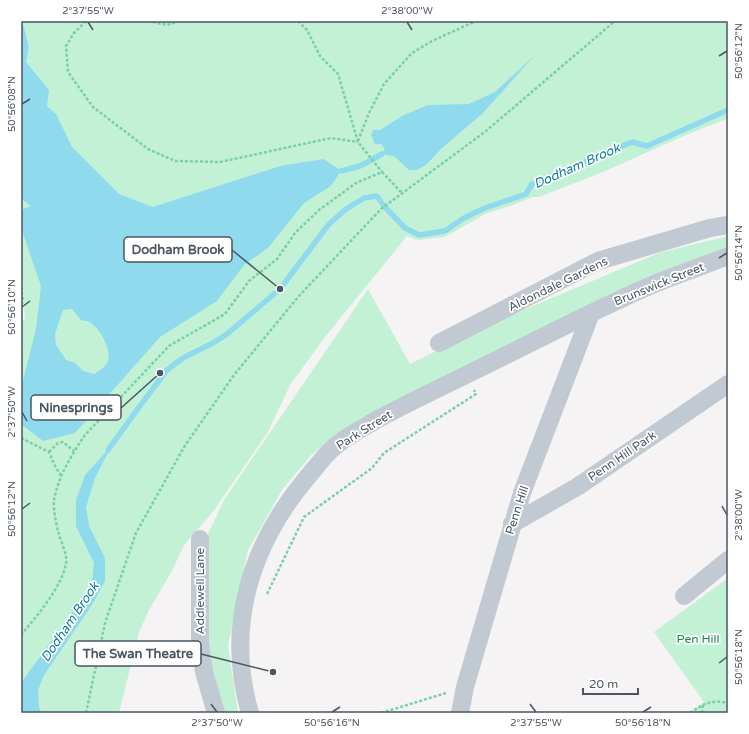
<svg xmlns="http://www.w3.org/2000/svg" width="749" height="734" viewBox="0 0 749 734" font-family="'Varela Round',sans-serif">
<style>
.green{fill:#c3f1d5}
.water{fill:#90daee;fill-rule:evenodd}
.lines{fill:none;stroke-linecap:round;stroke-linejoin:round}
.stream{stroke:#90daee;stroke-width:5.5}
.path{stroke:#7ad0a6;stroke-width:2.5;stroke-dasharray:3 2;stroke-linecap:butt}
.minor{stroke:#c1cad2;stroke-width:18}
.ticks{fill:none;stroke:#4a5661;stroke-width:1.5}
.labels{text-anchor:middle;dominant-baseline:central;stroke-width:3.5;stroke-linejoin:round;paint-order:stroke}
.street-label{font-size:12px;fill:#4a5661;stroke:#fff}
.park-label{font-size:12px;fill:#17864f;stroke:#fff}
.water-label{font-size:13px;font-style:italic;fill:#0c7c9b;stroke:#fff}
.leader{fill:none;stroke:#4a5661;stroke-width:1.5}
.callout-dot{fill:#4a5661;stroke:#fff;stroke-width:1.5}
.callout{fill:#fff;stroke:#4a5661;stroke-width:1.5}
.callout-label{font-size:13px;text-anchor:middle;font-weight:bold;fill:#4a5661}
.neatline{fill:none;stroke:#4a5661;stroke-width:1.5}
.ticks-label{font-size:10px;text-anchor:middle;fill:#4a5661}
</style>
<rect width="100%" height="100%" fill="#f5f3f3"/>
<path class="green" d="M21,21H728V116L727,117V119L688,134L603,172L539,197H532L513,205L487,213L445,237L417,240L407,236L325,337L290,385L268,432L248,461L212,513L184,545L172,571L149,610L139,632L119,713H21V320H25L23,286L21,274Z
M728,236V247L421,389L359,419L311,455L282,490L248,550L228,646L238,713H220L205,643L207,536L224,500L368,289L410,364L497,321L659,253Z
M728,578V713H689L704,702L654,632Z"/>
<path class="water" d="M536,54L482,114L442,148L426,165L417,170H409L394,156L382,154L385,149L381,144H375L371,135L373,130H380L402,116L428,105L469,104L495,92Z
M21,56L49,90L47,106L56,114L72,147L119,194L153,207L280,166L324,159L341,171L331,186L304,203L268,248L244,265L217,301L160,337L75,433L43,441L21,424V388L36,329L41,286L21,228V210L31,206L21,199ZM72,309L81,320C83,321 85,321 87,321C99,325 112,350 108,361C105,368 99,371 94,374L83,371L75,363L66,360L56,345L55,334L63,310Z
M112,445L95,478L86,507L89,526L105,558V581L92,605L44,675L38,690L39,708L42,713H21V683L84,596L92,581L94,563L76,526V500L85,475Z"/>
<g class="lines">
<path class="stream" d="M21,27L26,47L24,59
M341,171L360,166L382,154
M108,450L137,410L167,370L183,358L213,343L227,334L280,289L329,224L346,209L364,198L377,196L384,206L405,228L419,235L445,231L464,218L485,208L526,194L532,184L632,142L647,146L728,110"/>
<path class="path" d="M86,21L74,33L66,46L68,72L93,107L148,149L175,161L220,162L331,138L358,142
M148,21L167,25L179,21
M298,21L307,30L320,56L338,74L358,142L382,172
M358,141L369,113L384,84L412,53L432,41L476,21
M21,287L23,301L21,307
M21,438L49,452L54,464L61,476
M49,452L58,443L63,442L74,451
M267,594L304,517L372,468L384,453L476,394L474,390
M21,635C37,616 62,587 66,563C68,555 60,540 58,531C56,523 53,508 54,500C58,477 72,454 85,435L169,346L225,314L249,281L277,259L295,233L319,210L356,183L382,172L402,193
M86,713L105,623L136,533L184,447L234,375L298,297L381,209L486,131L615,21
M381,713L446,693
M690,713C703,704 712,699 728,703
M702,713L703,704"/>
<path class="minor" d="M439,343L598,261L710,228L728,225
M512,524L577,487L728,384
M200,539V643L204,672L216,713
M684,596L728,560
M250,713C225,627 250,547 305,480C313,471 321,460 329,452C343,438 361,429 378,419C406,404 435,390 464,376C524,347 584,315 645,288C672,276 701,267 728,256
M460,713L465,687L522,493L591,313"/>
</g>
<path class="ticks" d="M88,22L93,30M407,22L412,30M719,56L727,51M22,104L30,99M719,258L727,253M22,307L30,301M22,412L27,421M722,506L727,515M22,509L30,503M719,663L727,657M211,704L217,712M530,704L536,712M332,712L340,707M643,712L651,707"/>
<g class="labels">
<g class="street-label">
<text transform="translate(558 284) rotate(-26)">Aldondale Gardens</text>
<text transform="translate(659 284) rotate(-22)">Brunswick Street</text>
<text transform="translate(364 430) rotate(-32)">Park Street</text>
<text transform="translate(622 456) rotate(-34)">Penn Hill Park</text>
<text transform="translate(517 510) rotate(-72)">Penn Hill</text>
<text transform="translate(200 591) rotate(-90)">Addlewell Lane</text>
</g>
<g class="park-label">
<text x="698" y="639">Pen Hill</text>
</g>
<g class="water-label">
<text transform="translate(577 166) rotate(-24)">Dodham Brook</text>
<text transform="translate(70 622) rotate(-56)">Dodham Brook</text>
</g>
</g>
<path class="leader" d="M280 289L232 250M160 373L121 408M273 672L201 654"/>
<g class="callout-dot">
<circle cx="280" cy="289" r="4"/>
<circle cx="160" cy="373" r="4"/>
<circle cx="273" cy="672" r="4"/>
</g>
<g class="callout">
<rect x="124" y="237" width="108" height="25" rx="4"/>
<rect x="31" y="395" width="90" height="25" rx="4"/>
<rect x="75" y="641" width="126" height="25" rx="4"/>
</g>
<g class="callout-label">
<text x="178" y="254">Dodham Brook</text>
<text x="76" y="412">Ninesprings</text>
<text x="138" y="658">The Swan Theatre</text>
</g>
<rect width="749" height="734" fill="none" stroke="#ffffff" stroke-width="44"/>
<path d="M583 688v6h55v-6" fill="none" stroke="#4a5661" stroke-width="2"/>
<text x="589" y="688" font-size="12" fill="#4a5661" stroke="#ffffff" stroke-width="3" paint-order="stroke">20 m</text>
<rect x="22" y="22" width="705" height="690" class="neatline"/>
<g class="ticks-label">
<text x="88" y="14">2°37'55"W</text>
<text x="407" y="14">2°38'00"W</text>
<text transform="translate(738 51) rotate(-90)" y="4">50°56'12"N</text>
<text transform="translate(11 104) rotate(-90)" y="4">50°56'08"N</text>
<text transform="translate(738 253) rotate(-90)" y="4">50°56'14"N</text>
<text transform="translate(11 307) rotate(-90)" y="4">50°56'10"N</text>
<text transform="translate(11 412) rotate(-90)" y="4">2°37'50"W</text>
<text transform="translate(11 509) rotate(-90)" y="4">50°56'12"N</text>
<text transform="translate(738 515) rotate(-90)" y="4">2°38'00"W</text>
<text transform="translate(738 657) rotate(-90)" y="4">50°56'18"N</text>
<text x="217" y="726">2°37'50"W</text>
<text x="332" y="726">50°56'16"N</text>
<text x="536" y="726">2°37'55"W</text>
<text x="643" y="726">50°56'18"N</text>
</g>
</svg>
